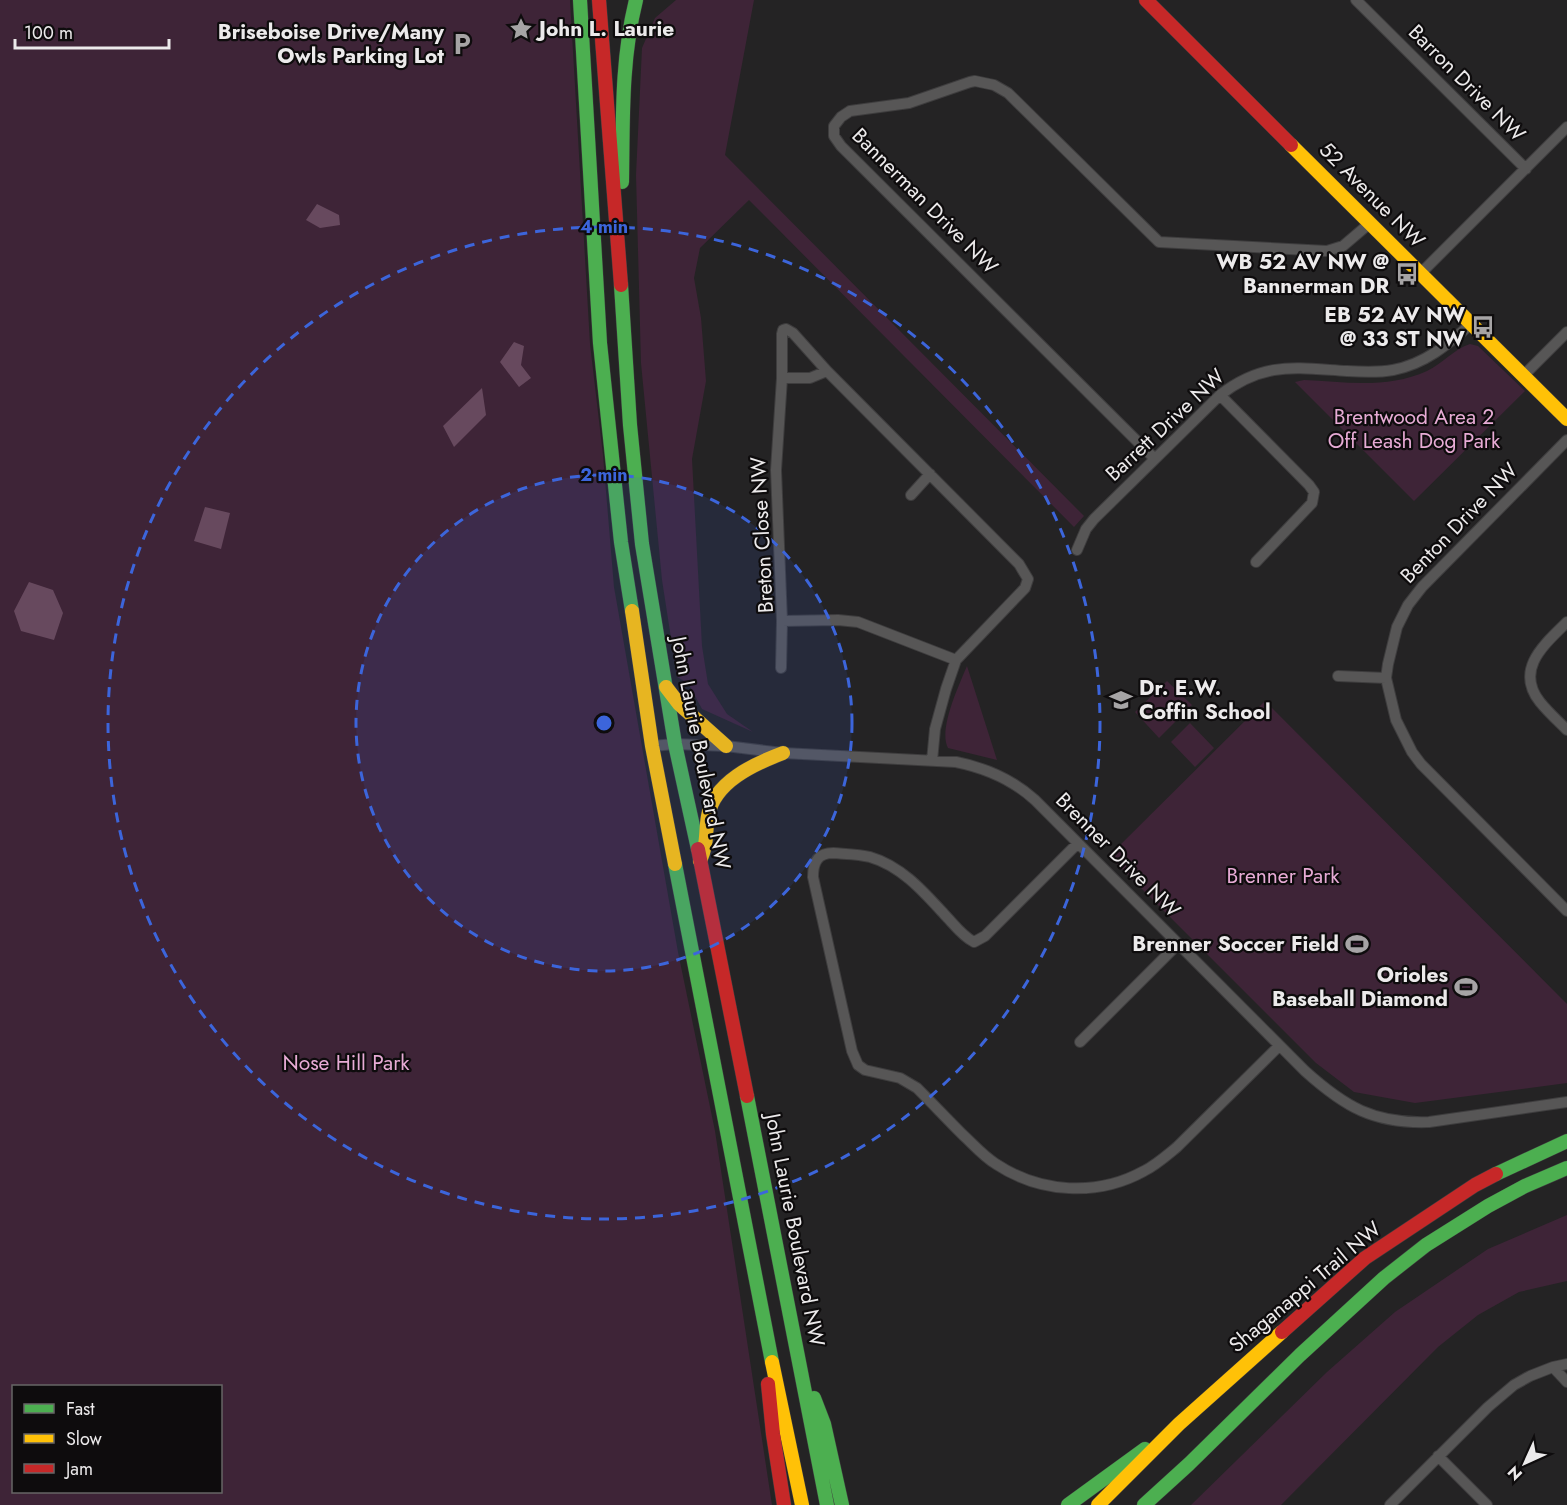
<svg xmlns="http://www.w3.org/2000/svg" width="1567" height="1505" viewBox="0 0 1567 1505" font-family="Jost,sans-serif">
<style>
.green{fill:#3e2437;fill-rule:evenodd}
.forest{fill:#67495e}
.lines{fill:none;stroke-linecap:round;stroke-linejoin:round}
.street-casing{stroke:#3e3d3e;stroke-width:12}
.fast-casing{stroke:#3e3d3e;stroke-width:15}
.slow-casing{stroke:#3e3d3e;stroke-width:15}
.jam-casing{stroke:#3e3d3e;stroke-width:15}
.street{stroke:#575656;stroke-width:10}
.fast{stroke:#4caf50;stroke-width:14}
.slow{stroke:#ffc107;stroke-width:14}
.jam{stroke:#c62828;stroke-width:14}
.ring{fill:none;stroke:#3c65db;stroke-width:3;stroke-dasharray:10 8}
.labels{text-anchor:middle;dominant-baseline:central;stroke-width:4.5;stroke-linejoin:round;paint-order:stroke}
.poi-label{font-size:21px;font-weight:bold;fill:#eceaeb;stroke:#0e0c0d;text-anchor:end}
.street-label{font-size:21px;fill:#eceaeb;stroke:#0e0c0d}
.park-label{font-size:21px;fill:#e7abd5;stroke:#0e0c0d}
.centre{fill:#3c65db;stroke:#0e0c0d;stroke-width:3}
.ring-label{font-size:18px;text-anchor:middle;font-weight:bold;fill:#3c65db;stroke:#0e0c0d;stroke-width:4.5;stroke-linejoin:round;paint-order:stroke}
</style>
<rect width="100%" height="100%" fill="#242324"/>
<path class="green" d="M0,0H570L590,344L603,455L614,587L678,952L715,1131L772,1505H0ZM14,1386H220V1492H14Z
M676,0H754L725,155L1084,516L1074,527L749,200L700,248L694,278L701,318L706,381L692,459L702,646L708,684L727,714L753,732L702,709L688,683L677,677L662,580L641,363L636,175L642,48L655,18Z
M1470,344L1478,346L1525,391L1414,501L1295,382L1304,380C1345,382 1388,389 1427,371C1442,364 1454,349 1470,344Z
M967,666L997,760L948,748C938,730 959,685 967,666Z
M1167,681L1192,705L1159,738L1135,712Z
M1265,701L1567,1004V1083L1415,1103L1354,1092L1316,1063L1109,856Z
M1190,723L1214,748L1195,767L1171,742Z
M1567,1215V1281L1519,1292L1478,1315L1438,1347L1281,1505H1191L1327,1372L1395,1312L1488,1249Z"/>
<path class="forest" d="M317,204L339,215L340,225L320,228L306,220Z
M514,342L524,346L521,365L531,378L519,387L500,362Z
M482,388L486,415L454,447L443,426Z
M205,507L230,513L221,549L194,541Z
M29,582L53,590L63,613L54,640L21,631L14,611Z"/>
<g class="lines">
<g class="street-casing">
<path id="street" d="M1356,0L1526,169
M1421,273L1567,127
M1523,376L1567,332
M782,378H810L827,371
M1220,395L1309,485L1314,492L1312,503L1256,562
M1567,440L1422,587L1408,605L1397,627L1388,664L1386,678L1396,720L1412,752L1421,764L1567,911
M1155,459L841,146L834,136V126L841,117L850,111L909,103L970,82L975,81L994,85L1008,93L1159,242L1327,251L1343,246L1370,223
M911,495L930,474
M1077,550L1086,529L1094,519L1220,395C1264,361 1295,368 1347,371C1362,372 1377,373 1393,370C1425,364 1447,345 1471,324
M782,621L838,620L858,622L956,660
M1567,622C1545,644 1514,669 1540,702C1548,712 1558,721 1567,730
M781,668L782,621L776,470L782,378V334L783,330L786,329L793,333L827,371L1019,564L1028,579L1025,588L956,660L946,689L935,729L932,761
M1338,676L1386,678
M652,746L675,744L726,746L783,753L956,762C986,768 1012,779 1035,800L1305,1071C1345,1107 1374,1124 1429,1122L1567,1102
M1078,843L985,936L974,942C962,936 953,923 944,914C923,891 901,866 870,857C859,854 845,854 833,853C817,853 813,863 813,877L852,1051L858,1065L865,1070L900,1078L917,1088C932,1103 947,1119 962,1134C973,1144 983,1156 996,1164C1040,1193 1097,1197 1144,1171C1156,1165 1166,1156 1177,1147L1279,1046
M1080,1042L1178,944
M1553,1367L1567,1382
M1438,1456L1487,1505
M1390,1505L1488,1407L1514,1385L1530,1376L1553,1367L1567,1364"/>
</g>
<g class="fast-casing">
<path id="fast" d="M580,0L600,343L621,542L632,611
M622,182C623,121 621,60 636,0
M621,285L630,425L642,544L675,744L698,849
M675,864L772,1362
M747,1096L827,1505
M1496,1174L1567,1141
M814,1398L824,1424L842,1505
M1068,1505L1145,1449
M1144,1505L1189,1464L1300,1355L1384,1278L1426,1245L1488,1206L1525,1186L1567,1168"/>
</g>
<g class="slow-casing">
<path id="slow" d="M1291,145L1567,419
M632,611L652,746L675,864
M666,687L679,704L726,746
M700,861C708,843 705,834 708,816C714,782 754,764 783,753
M772,1362L802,1505
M1098,1505L1179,1424L1282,1332"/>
</g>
<g class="jam-casing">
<path id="jam" d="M599,0L621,285
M1146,0L1291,145
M698,849L747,1096
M1282,1332L1365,1258L1475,1185L1496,1174
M768,1384L773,1434L784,1505"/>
</g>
<use href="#street" class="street"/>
<use href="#fast" class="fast"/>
<use href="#slow" class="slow"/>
<use href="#jam" class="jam"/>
</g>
<circle cx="604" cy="723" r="248" fill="#3c65db" fill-opacity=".12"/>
<g class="ring">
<circle cx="604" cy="723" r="248"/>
<circle cx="604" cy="723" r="496"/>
</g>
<defs>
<g id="sight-bare" transform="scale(1.8)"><path d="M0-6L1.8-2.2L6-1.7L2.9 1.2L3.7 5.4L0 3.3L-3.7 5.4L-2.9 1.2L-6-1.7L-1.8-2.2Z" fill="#a6a4a5" stroke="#0e0c0d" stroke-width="2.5" paint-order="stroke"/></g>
<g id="parking-bare" transform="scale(1.8)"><path d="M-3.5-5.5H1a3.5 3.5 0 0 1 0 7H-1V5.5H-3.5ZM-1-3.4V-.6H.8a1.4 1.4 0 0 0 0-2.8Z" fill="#a6a4a5" stroke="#0e0c0d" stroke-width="2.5" paint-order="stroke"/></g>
<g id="bus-bare" transform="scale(1.8)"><path d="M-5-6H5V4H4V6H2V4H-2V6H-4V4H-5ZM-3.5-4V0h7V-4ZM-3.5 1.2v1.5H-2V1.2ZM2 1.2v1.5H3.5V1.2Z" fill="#a6a4a5" stroke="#0e0c0d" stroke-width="2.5" paint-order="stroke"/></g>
<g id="school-bare" transform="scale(1.8)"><path d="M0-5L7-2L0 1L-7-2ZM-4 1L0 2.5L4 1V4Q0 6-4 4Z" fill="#a6a4a5" stroke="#0e0c0d" stroke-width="2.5" paint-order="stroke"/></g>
<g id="stadium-bare" transform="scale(1.8)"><path d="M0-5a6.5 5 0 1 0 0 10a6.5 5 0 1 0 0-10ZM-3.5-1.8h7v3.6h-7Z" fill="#a6a4a5" stroke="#0e0c0d" stroke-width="2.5" paint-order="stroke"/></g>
</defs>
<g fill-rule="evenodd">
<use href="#sight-bare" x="521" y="29"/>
<use href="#parking-bare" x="462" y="44"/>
<use href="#bus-bare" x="1407" y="274"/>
<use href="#bus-bare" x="1483" y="327"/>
<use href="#school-bare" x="1121" y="700"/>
<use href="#stadium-bare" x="1357" y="944"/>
<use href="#stadium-bare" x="1466" y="987"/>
</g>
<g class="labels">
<g class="poi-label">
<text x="539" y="29" text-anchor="start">John L. Laurie</text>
<text x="444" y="32">Briseboise Drive/Many<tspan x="444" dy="24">Owls Parking Lot</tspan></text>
<text x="1389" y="262">WB 52 AV NW @<tspan x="1389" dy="24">Bannerman DR</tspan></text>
<text x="1465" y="315">EB 52 AV NW<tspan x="1465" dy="24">@ 33 ST NW</tspan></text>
<text x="1139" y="688" text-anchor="start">Dr. E.W.<tspan x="1139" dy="24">Coffin School</tspan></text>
<text x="1339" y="944">Brenner Soccer Field</text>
<text x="1448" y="975">Orioles<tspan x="1448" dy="24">Baseball Diamond</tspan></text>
</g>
<g class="street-label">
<text transform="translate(1467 83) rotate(45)">Barron Drive NW</text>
<text transform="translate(1372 195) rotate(45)">52 Avenue NW</text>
<text transform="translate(925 201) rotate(45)">Bannerman Drive NW</text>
<text transform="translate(1165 425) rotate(-43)">Barrett Drive NW</text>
<text transform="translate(1459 523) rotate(-46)">Benton Drive NW</text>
<text transform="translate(762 535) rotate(-93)">Breton Close NW</text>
<text transform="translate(701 753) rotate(79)">John Laurie Boulevard NW</text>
<text transform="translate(1118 855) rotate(45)">Brenner Drive NW</text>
<text transform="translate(795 1230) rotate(79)">John Laurie Boulevard NW</text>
<text transform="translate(1305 1287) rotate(-40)">Shaganappi Trail NW</text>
</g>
<g class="park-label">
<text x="1414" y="417">Brentwood Area 2<tspan x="1414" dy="24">Off Leash Dog Park</tspan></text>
<text x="1283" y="876">Brenner Park</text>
<text x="346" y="1063">Nose Hill Park</text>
</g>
</g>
<circle cx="604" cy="723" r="9" class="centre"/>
<g class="ring-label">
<text x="604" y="233">4 min</text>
<text x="604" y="481">2 min</text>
</g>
<rect x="12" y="1385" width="210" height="108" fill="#0e0c0d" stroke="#676566" stroke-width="1.5"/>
<rect x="24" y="1404" width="30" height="9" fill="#4caf50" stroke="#676566" stroke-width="1.5"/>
<text x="66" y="1415" font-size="18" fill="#eceaeb">Fast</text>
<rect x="24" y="1434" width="30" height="9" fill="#ffc107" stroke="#676566" stroke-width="1.5"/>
<text x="66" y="1445" font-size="18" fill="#eceaeb">Slow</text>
<rect x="24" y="1464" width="30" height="9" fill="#c62828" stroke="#676566" stroke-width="1.5"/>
<text x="66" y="1475" font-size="18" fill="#eceaeb">Jam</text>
<g transform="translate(1525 1463) rotate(225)" stroke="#0e0c0d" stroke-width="4.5" paint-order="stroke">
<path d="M0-4.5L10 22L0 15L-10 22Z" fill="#eceaeb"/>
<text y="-9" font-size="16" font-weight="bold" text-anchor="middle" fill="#eceaeb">N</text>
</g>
<path d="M15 39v9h154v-9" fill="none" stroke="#eceaeb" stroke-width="3"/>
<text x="24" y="39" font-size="18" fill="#eceaeb" stroke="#0e0c0d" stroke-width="4.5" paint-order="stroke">100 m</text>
</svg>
